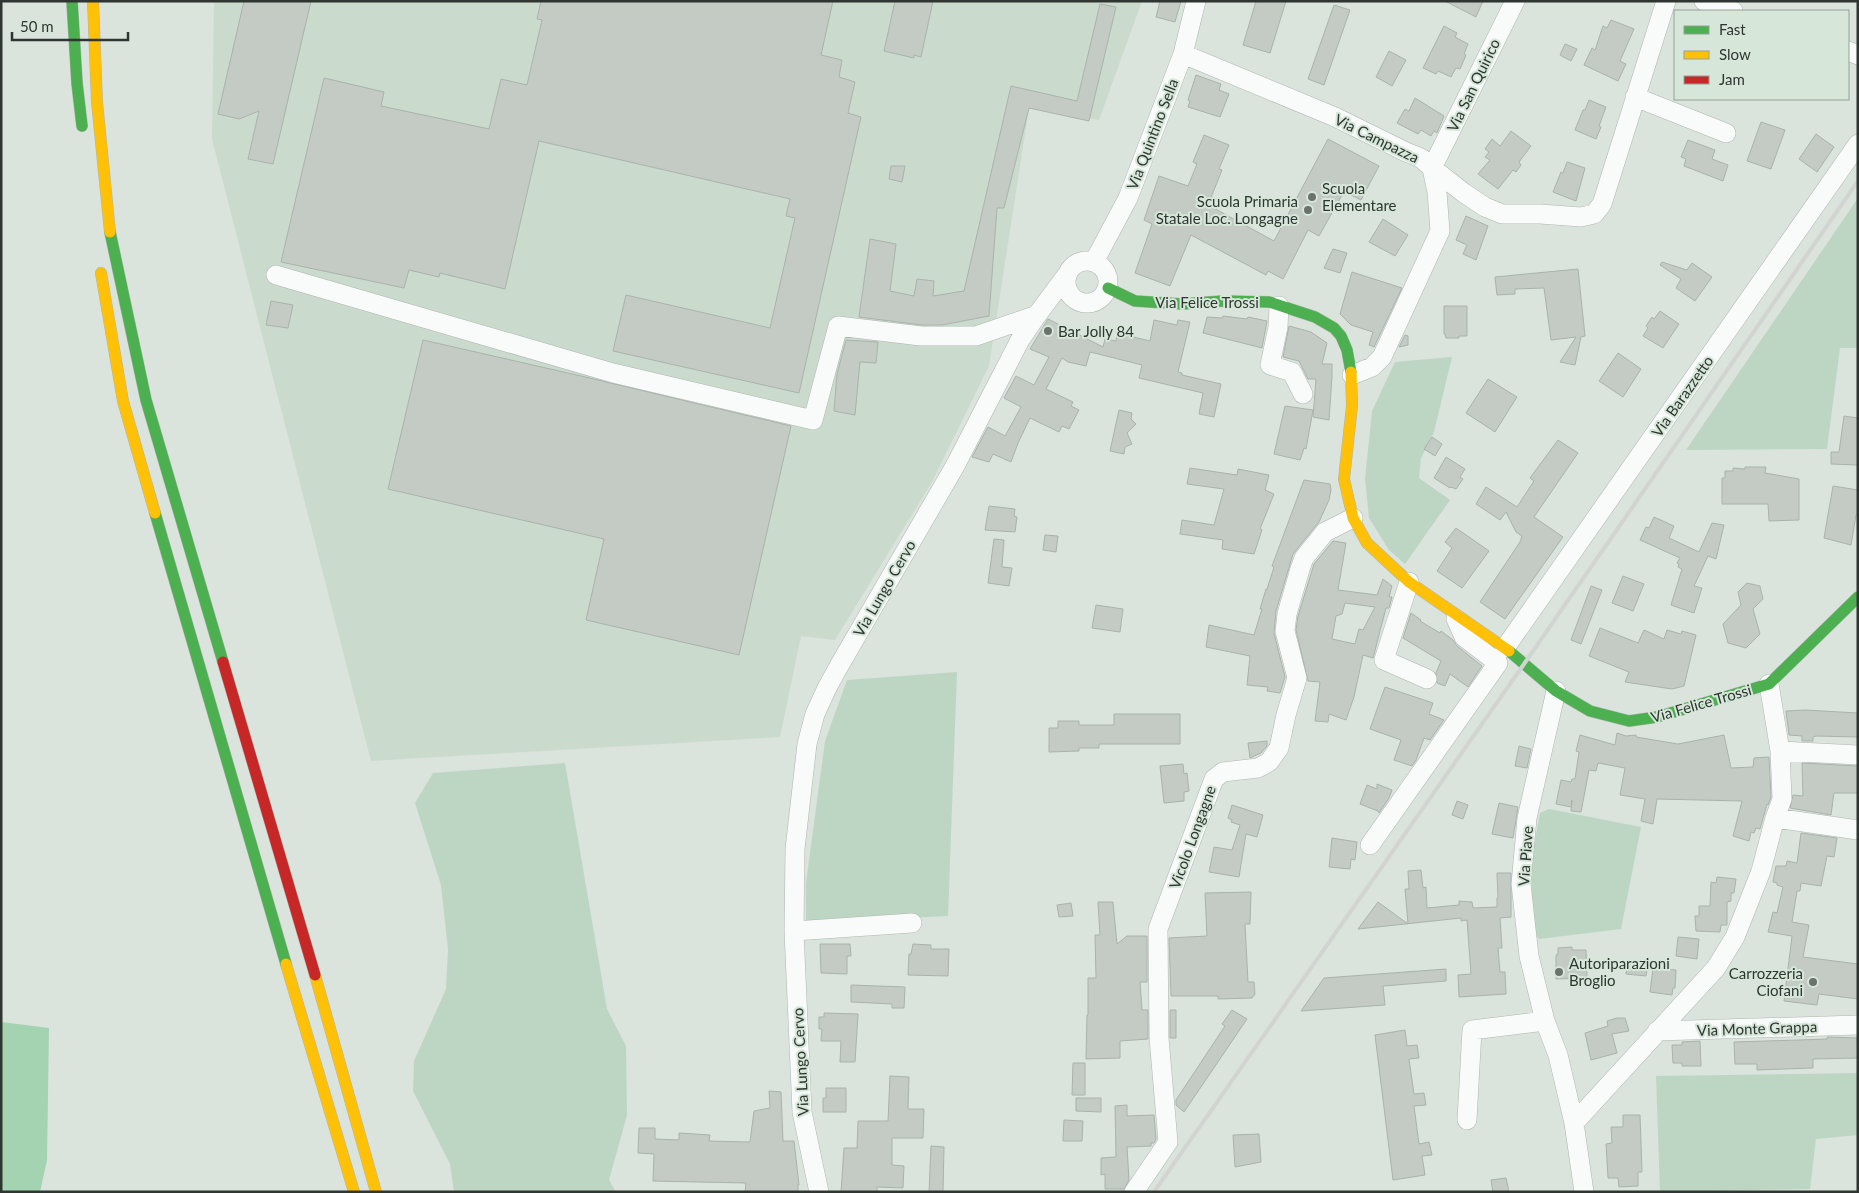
<svg xmlns="http://www.w3.org/2000/svg" width="1859" height="1193" viewBox="0 0 1859 1193" font-family="Lato,sans-serif">
<style>
.built{fill:#cadacd}
.green{fill:#bdd6c3}
.water{fill:#a4d3b1}
.building{fill:#c4cbc5;stroke:#aab2ac;fill-rule:evenodd}
.lines{fill:none;stroke-linecap:round;stroke-linejoin:round}
.street-casing{stroke:#afb6b0;stroke-width:20}
.fast-casing{stroke:#afb6b0;stroke-width:12}
.slow-casing{stroke:#afb6b0;stroke-width:12}
.jam-casing{stroke:#afb6b0;stroke-width:12}
.street{stroke:#f9fbfa;stroke-width:19}
.fast{stroke:#4caf50;stroke-width:11}
.slow{stroke:#ffc107;stroke-width:11}
.jam{stroke:#c62828;stroke-width:11}
.rail{stroke:#d2d4d2;stroke-width:4}
.poi-dot{fill:#6b726c;stroke:#d6e7da;stroke-width:2}
.labels{text-anchor:middle;dominant-baseline:central;stroke-width:4;stroke-linejoin:round;paint-order:stroke}
.street-label{font-size:15px;fill:#2f3530;stroke:#d6e7da}
.poi-label{font-size:15px;fill:#2f3530;stroke:#d6e7da;text-anchor:start}
</style>
<rect width="100%" height="100%" fill="#dae3dc"/>
<path class="built" d="M214,1H1142L1099,120L1029,108L989,366L932,482L835,640L801,636L780,737L371,761L212,139Z"/>
<path class="green" d="M1858,198V348H1840L1827,449L1686,450Z
M1452,357L1434,432L1421,458L1419,478L1450,500L1405,564L1389,550L1369,518L1365,479L1372,411L1395,362Z
M957,672L948,916L806,923V883L825,741L847,680Z
M565,763L607,1009L626,1046L627,1115L609,1180L616,1192H454L450,1164L413,1091L414,1061L446,989L448,949L441,885L415,803L433,773Z
M1549,809L1641,827L1621,929L1539,939L1533,933L1531,861L1540,813Z
M1858,1073V1135L1816,1139L1810,1189L1660,1192L1656,1076Z"/>
<path class="water" d="M1,1022L49,1028L47,1160L40,1192H1Z"/>
<path class="building" d="M244,1H311L273,164L248,159L259,111L239,119L218,114Z
M541,1H833L821,55L842,60L839,77L855,82L848,113L861,117L799,393L613,351L626,295L770,328L795,218L786,216L790,199L539,141L505,289L440,273L439,277L409,270L404,288L281,262L324,78L384,92L381,106L489,129L501,79L527,85L542,20L537,19Z
M895,1H933L921,57L914,55V58L884,51Z
M1160,1H1181L1175,22L1156,17Z
M1256,1H1286L1270,53L1243,45Z
M1445,1H1483L1476,17Z
M1100,4L1116,7L1089,121L1029,108L1004,208H997L989,316L942,325H922L859,317L870,239L896,244L890,291L914,296L917,279L934,281L933,296L964,291L1011,86L1077,101Z
M1334,5L1350,10L1324,85L1308,79Z
M1611,20L1634,29L1620,61L1626,64L1618,81L1584,65L1592,48L1595,50L1603,26L1607,28Z
M1444,26L1457,33L1455,37L1468,44L1464,54L1466,55L1460,69L1456,68L1451,77L1438,71L1436,74L1423,68Z
M1565,44L1577,49L1571,61L1560,55Z
M1389,51L1406,60L1392,86L1376,77Z
M1196,75L1221,84L1219,90L1229,94L1220,117L1188,107L1190,101L1188,100Z
M1415,98L1444,116L1437,133L1434,131L1431,136L1421,130L1418,134L1397,123L1405,109L1409,111Z
M1589,100L1606,107L1599,126L1601,127L1596,139L1575,130L1583,110H1585Z
M1761,122L1785,130L1771,169L1747,161Z
M1511,131L1531,146L1519,162L1521,165L1516,172L1513,170L1498,189L1478,174L1490,160L1485,157L1489,152L1485,149L1492,139L1500,146Z
M1816,134L1834,147L1817,172L1799,159Z
M1204,135L1229,145L1219,169L1222,170L1208,205L1274,241L1328,139L1379,166L1361,200L1345,192L1343,196L1342,195L1319,236L1308,230L1283,279L1268,271L1266,275L1191,235L1170,286L1135,273L1152,224L1144,220L1159,176L1188,186L1197,164L1193,162Z
M1688,140L1715,150L1712,159L1728,165L1723,181L1684,166L1686,159L1681,157Z
M1567,162L1585,168L1576,201L1553,192L1561,172L1563,173Z
M891,166H905L902,182L889,179Z
M1466,216L1488,226L1476,260L1463,254L1467,245L1456,240Z
M1383,219L1408,235L1395,256L1369,242Z
M1333,249L1347,253L1340,273L1324,268Z
M1662,262L1687,270L1692,263L1712,277L1695,301L1676,288L1681,279L1660,265Z
M1578,269L1585,336L1581,337L1575,365L1560,362L1576,337L1551,340L1544,288L1515,289V294L1497,295L1495,277Z
M1352,272L1402,288L1374,347L1369,345L1373,332L1351,325L1340,314Z
M271,301L293,305L288,328L266,325Z
M1444,306H1467V336H1459V338H1446L1445,334H1444Z
M1660,311L1679,324L1663,348L1643,336L1648,328L1646,326L1652,317L1654,319Z
M1223,316L1247,319L1248,317L1267,321L1262,348L1203,333L1207,317L1222,318Z
M1048,319L1103,347L1105,339L1116,341L1117,333L1150,341L1154,320L1177,325L1178,320L1190,322L1178,372L1182,373V375L1221,384L1214,417L1199,414L1203,393L1139,378L1142,365L1090,352L1086,366L1068,362L1062,358L1046,389L1073,402L1071,406L1079,410L1069,429L1062,426L1059,432L1030,418L1018,443L1011,462L993,454L989,462L972,457L988,427L1005,436L1021,407L1004,398L1016,376L1034,385L1049,357L1030,349Z
M1289,326L1311,332L1327,343L1322,364H1332V376L1329,420L1313,417L1316,379H1308L1299,361L1283,357Z
M1405,335L1408,336V345L1399,347Z
M423,340L581,376L791,426L739,655L586,620L604,539L388,489Z
M846,340L878,342L876,363L860,362L855,415L834,411L837,374Z
M1618,353L1641,369L1623,397L1599,381Z
M1488,379L1517,397L1495,432L1466,413Z
M1285,406L1313,410L1306,449L1304,448L1300,460L1274,454Z
M1119,410L1132,413L1131,419L1136,424L1127,433L1132,444L1125,447L1124,454L1110,451Z
M1844,416L1858,418V465L1831,464V452H1839Z
M1432,437L1442,444L1435,456L1424,449Z
M1558,440L1578,453L1534,517L1563,537L1505,619L1480,602L1520,542L1522,536L1516,532L1506,512L1500,520L1476,504L1486,487L1517,507L1534,481L1530,478Z
M1446,457L1465,469L1460,477L1463,479L1456,489L1451,487L1450,488L1434,478Z
M1745,467H1766L1765,473L1799,479V520L1769,521L1768,504H1722V478H1725V471H1733V468L1745,469Z
M1190,468L1237,475L1238,469L1269,475L1265,490L1274,494L1260,529L1262,530L1254,554L1222,549L1223,540L1180,534L1182,520L1214,525L1224,489L1187,484Z
M1304,480L1330,484L1331,490L1329,500L1319,522L1293,554L1276,611L1274,633L1285,677L1280,693L1267,691L1268,687L1247,685L1250,656L1206,647L1209,625L1254,635L1262,609H1260L1266,589H1267L1274,567L1272,566Z
M1833,486L1858,490V515H1856L1851,545L1824,538Z
M989,506L1015,509L1014,516L1017,517L1015,532L985,530Z
M1654,517L1674,526L1669,538L1699,552L1712,523L1724,525L1716,559L1708,556L1694,586L1702,588L1694,613L1671,605L1682,569L1678,567L1679,564L1677,563L1680,558L1640,540L1646,527L1649,528Z
M1456,528L1489,551L1462,588L1437,571L1452,548L1445,542Z
M1045,535L1058,536L1056,552L1043,550Z
M994,539L1004,540L1002,567L1012,568L1009,586L988,583Z
M1333,541L1346,543L1338,590L1377,595L1383,579L1392,586L1389,597H1392L1389,608H1386L1373,658L1363,655L1354,697L1346,720L1329,714L1328,722L1315,721L1320,682L1308,681L1296,630L1298,616L1314,564ZM1345,603L1375,607L1363,630L1359,629L1355,644L1332,639L1336,616L1342,614Z
M1623,576L1644,584L1633,611L1612,603Z
M1747,583L1760,586L1763,599L1753,609L1760,634L1746,648L1728,643L1723,624L1741,605L1738,592Z
M1591,586L1602,590L1581,644L1571,640Z
M1096,605L1123,609L1120,632L1092,628Z
M1411,613L1421,620L1420,621L1440,633L1441,631L1453,640L1457,646L1482,666L1468,687L1450,674L1445,686L1437,683L1436,673L1441,661L1403,638Z
M1600,628L1638,643L1644,630L1664,639L1667,630L1681,634L1682,631L1696,635L1684,686L1672,689L1625,682L1629,672L1589,656Z
M1385,687L1433,703L1429,714L1444,720L1430,740L1424,738L1416,760L1412,766L1394,760L1401,740L1370,729Z
M1805,710L1858,713V737L1816,736L1813,737V741H1802V736L1789,735L1786,711Z
M1114,714H1180V744H1099V748H1079V751L1049,752V728H1058V721H1079V725H1114Z
M1617,733L1626,736L1636,735V737L1678,744L1724,735L1731,768L1753,767L1754,758L1769,757L1771,797L1768,805L1767,804L1760,829L1756,828L1754,833L1751,832L1749,841L1733,836L1742,801L1657,799L1653,824L1641,821L1645,799L1620,795L1625,768L1598,763L1596,771L1589,770L1581,812L1571,811L1572,800L1571,807L1556,804L1561,780L1571,782L1572,779H1575L1579,752L1576,751L1580,735L1615,745Z
M1267,741V746L1261,753L1250,758L1248,743Z
M1519,746L1531,749L1527,768L1515,766Z
M1802,763L1858,766V793H1834L1831,815L1790,808L1793,795L1803,796Z
M1183,764L1184,774L1187,773L1189,791L1184,792V801L1164,803L1160,766Z
M1377,784L1392,790L1389,798L1379,813L1378,811L1360,804L1367,785L1377,789Z
M1457,801L1468,805L1463,819L1452,815Z
M1499,803L1518,807L1513,838L1492,834Z
M1232,805L1263,815L1257,837L1246,834L1239,877L1209,872L1214,847L1232,850L1240,825L1231,822L1232,820L1228,818Z
M1801,833L1837,838L1834,857L1827,856L1821,886L1801,883L1800,891H1797L1792,922L1809,925L1803,957L1858,964V999L1819,994L1817,1005L1784,1001L1792,936L1768,932L1773,912L1777,913L1783,887L1777,885V883L1773,882L1776,866H1786L1787,861L1797,863Z
M1332,838L1357,842L1355,860L1351,859L1350,869L1329,867Z
M1421,870L1423,888L1426,887L1427,908L1459,905V901L1472,902L1473,908L1497,907V898H1498L1497,873H1511V917L1500,918L1502,948H1498L1500,972H1505L1506,994L1459,997L1458,975L1471,974L1467,920L1461,921V918L1358,929L1378,902L1408,924L1405,889H1409L1408,871Z
M1717,877L1736,879L1734,893H1731V901L1727,902V925H1721L1720,932L1696,931L1695,916H1699V906H1710L1711,882L1716,883Z
M1251,892L1250,924H1245L1248,982H1254L1255,994L1252,998L1218,999V996H1171L1169,938L1207,936L1205,893Z
M1098,902H1113L1117,944L1127,936H1147V982H1140L1142,1010H1148V1039L1120,1041V1058L1086,1059L1087,1015H1088V978H1096L1095,935H1100Z
M1071,903L1073,916L1059,917L1057,905Z
M1678,937L1699,939L1697,959L1676,956Z
M820,944H850L851,956H847V974L821,973Z
M913,944L931,945V949H949L948,976L908,975L909,954H911Z
M1572,947V950H1586L1587,978L1556,979V955L1558,954V948Z
M1634,961L1648,963L1646,976L1626,974L1628,962Z
M1653,968L1676,970L1675,988H1673L1672,995L1650,992Z
M1446,969V981L1383,986L1385,1005L1301,1011L1324,978Z
M851,985L905,987L904,1008H892V1004L851,1002Z
M1170,1010H1176V1038H1170Z
M1232,1010L1247,1019L1184,1112L1176,1105V1100L1225,1026L1222,1024Z
M824,1013L858,1014L855,1062H840L841,1041H821L822,1029H819V1017H824Z
M1617,1018H1625L1629,1031L1612,1034L1617,1053L1591,1060L1585,1033L1608,1026L1607,1021Z
M1405,1030L1407,1046L1417,1045L1419,1058L1409,1059L1414,1094L1424,1093L1426,1105L1414,1106L1419,1144L1429,1142L1432,1155L1422,1156L1425,1175L1393,1180L1375,1035Z
M1827,1037L1857,1038L1858,1058L1813,1059V1068L1757,1070V1064H1735L1734,1042L1799,1040L1827,1039Z
M1700,1041L1701,1066H1682V1063H1673L1672,1045H1682V1042Z
M1073,1063H1085V1095H1072Z
M890,1076L909,1077L908,1109H924L923,1138H892V1165L904,1166L903,1188L877,1187V1192H841L844,1148H857L858,1121H888Z
M826,1088H846V1112H823V1098H826Z
M769,1091L781,1092L783,1141H794L799,1185H798V1192H745L746,1183L653,1181L654,1154L638,1153L639,1128H655V1139L679,1140V1133L710,1135L709,1141L750,1142L754,1111L770,1108Z
M1076,1098H1101V1112L1076,1111Z
M1127,1105V1116L1154,1115L1156,1139L1154,1143H1151V1146L1127,1147L1129,1180L1124,1189H1105V1174L1101,1175V1158L1116,1157L1115,1106Z
M1623,1115H1640L1642,1172H1638V1186L1619,1187L1618,1178H1608L1606,1144L1612,1143L1611,1127H1623Z
M1064,1120L1083,1121L1082,1141H1063Z
M1259,1134L1261,1162L1235,1167L1233,1135Z
M931,1146L944,1147L943,1192H929Z
M1506,1178L1509,1192H1493L1491,1180Z"/>
<g class="lines">
<g class="street-casing">
<path id="street" d="M1515,1L1432,168L1464,193L1485,207L1502,214H1540L1581,217L1594,214L1602,204L1666,1
M1704,1L1733,11
M1848,51L1858,55
M1183,54L1335,117L1406,152L1421,158L1432,168L1437,192L1440,231L1382,357L1372,367L1352,375
M1635,97L1726,133
M1066 282a21 21 0 1 1 42 0a21 21 0 1 1-42 0Z
M1094,262L1128,198L1183,54L1196,1
M276,275L613,373L813,420L838,326L921,336H976L1037,315
M1279,306L1278,327L1270,365L1292,372L1303,394
M1409,582L1384,660L1427,679
M1505,648L1858,144
M1556,691L1527,818L1521,884L1529,956L1545,1021L1558,1055L1574,1123L1584,1192
M1780,751L1858,755
M1775,818L1858,830
M1370,845L1498,663L1464,637L1456,619
M794,931L912,923
M1657,1031L1858,1025
M1467,1120L1472,1030L1545,1021
M1574,1123L1716,968L1735,937L1761,871L1775,818L1782,799L1780,751L1769,684
M819,1192L802,1112L794,931L795,849L807,744L815,714L827,688L839,666L955,466L1020,340L1037,315L1066,276
M1134,1192L1168,1142L1159,1038L1158,929L1214,779L1223,772L1258,768L1269,762L1279,748L1286,715L1297,678L1285,631L1287,614L1300,569L1304,558L1325,532L1353,518"/>
</g>
<g class="fast-casing">
<path id="fast" d="M72,1L77,83L82,126
M110,232L146,400L223,662
M1108,288L1135,301L1182,304L1223,301L1269,302L1315,317L1334,328L1341,336L1347,350L1351,372
M155,513L286,964
M1509,651L1556,691L1590,711L1629,721L1657,717L1769,684L1858,597"/>
</g>
<g class="slow-casing">
<path id="slow" d="M93,1L97,102L110,232
M101,273L123,401L155,513
M1351,372L1352,406L1344,479L1353,518L1367,543L1409,582L1509,651
M286,964L354,1192
M315,975L376,1192"/>
</g>
<g class="jam-casing">
<path id="jam" d="M223,662L315,975"/>
</g>
<use href="#street" class="street"/>
<use href="#fast" class="fast"/>
<use href="#slow" class="slow"/>
<use href="#jam" class="jam"/>
<path class="rail" d="M1154,1192L1524,664L1858,181"/>
</g>
<g class="poi-dot">
<circle cx="1312" cy="197" r="5"/>
<circle cx="1308" cy="210" r="5"/>
<circle cx="1048" cy="331" r="5"/>
<circle cx="1559" cy="972" r="5"/>
<circle cx="1813" cy="982" r="5"/>
</g>
<g class="labels">
<g class="street-label">
<text transform="translate(1473 85) rotate(-64)">Via San Quirico</text>
<text transform="translate(1152 134) rotate(-69)">Via Quintino Sella</text>
<text transform="translate(1377 138) rotate(26)">Via Campazza</text>
<text x="1207" y="302">Via Felice Trossi</text>
<text transform="translate(1682 396) rotate(-55)">Via Barazzetto</text>
<text transform="translate(884 588) rotate(-60)">Via Lungo Cervo</text>
<text transform="translate(1701 703) rotate(-16)">Via Felice Trossi</text>
<text transform="translate(1192 837) rotate(-70)">Vicolo Longagne</text>
<text transform="translate(1525 856) rotate(-86)">Via Piave</text>
<text transform="translate(1757 1028) rotate(-2)">Via Monte Grappa</text>
<text transform="translate(800 1062) rotate(-93)">Via Lungo Cervo</text>
</g>
<g class="poi-label">
<text x="1322" y="188">Scuola<tspan x="1322" dy="17">Elementare</tspan></text>
<text x="1298" y="201" text-anchor="end">Scuola Primaria<tspan x="1298" dy="17">Statale Loc. Longagne</tspan></text>
<text x="1058" y="331">Bar Jolly 84</text>
<text x="1569" y="963">Autoriparazioni<tspan x="1569" dy="17">Broglio</tspan></text>
<text x="1803" y="973" text-anchor="end">Carrozzeria<tspan x="1803" dy="17">Ciofani</tspan></text>
</g>
</g>
<rect width="1859" height="1193" fill="none" stroke="#2f3530" stroke-width="5"/>
<rect x="1674" y="10" width="175" height="90" fill="#d6e7da" stroke="#93a096"/>
<rect x="1684" y="26" width="25" height="8" fill="#4caf50" stroke="#93a096"/>
<text x="1719" y="35" font-size="15" fill="#2f3530">Fast</text>
<rect x="1684" y="51" width="25" height="8" fill="#ffc107" stroke="#93a096"/>
<text x="1719" y="60" font-size="15" fill="#2f3530">Slow</text>
<rect x="1684" y="76" width="25" height="8" fill="#c62828" stroke="#93a096"/>
<text x="1719" y="85" font-size="15" fill="#2f3530">Jam</text>
<path d="M12 32v8h116v-8" fill="none" stroke="#2f3530" stroke-width="2.5"/>
<text x="20" y="32" font-size="15" fill="#2f3530" stroke="#d6e7da" stroke-width="4" paint-order="stroke">50 m</text>
</svg>
